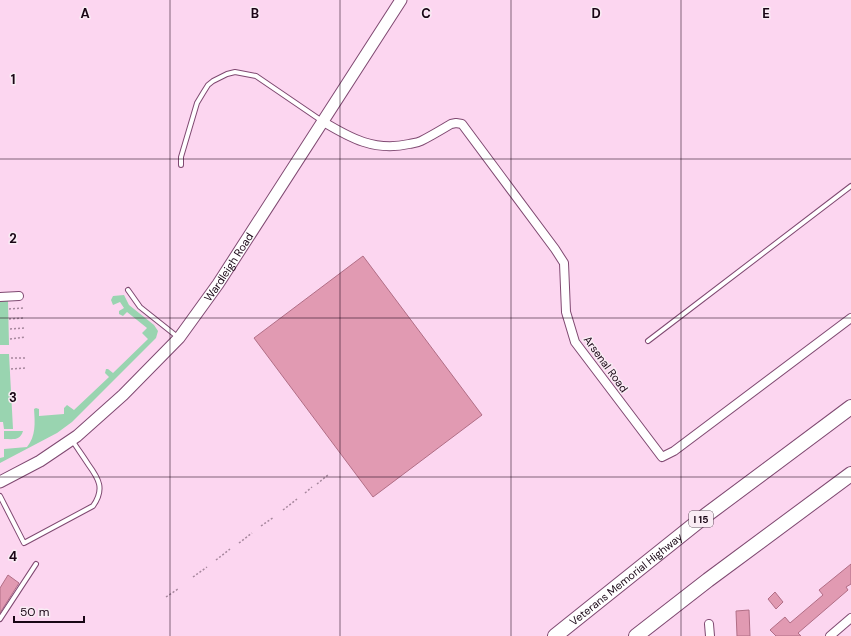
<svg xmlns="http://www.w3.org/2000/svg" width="851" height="636" viewBox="0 0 851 636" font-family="'DM Sans',sans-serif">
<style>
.green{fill:#99d4b0}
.building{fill:#e19ab2;stroke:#b16e86}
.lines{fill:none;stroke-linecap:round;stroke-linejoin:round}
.lane-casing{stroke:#7f4971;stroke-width:6}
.street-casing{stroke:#7f4971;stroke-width:10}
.secondary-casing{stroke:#7f4971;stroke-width:13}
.highway-casing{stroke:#7f4971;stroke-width:16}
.path{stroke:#a6879d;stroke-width:1.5;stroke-dasharray:2 2;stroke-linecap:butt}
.lane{stroke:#fff;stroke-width:4}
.street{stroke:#fff;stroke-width:8}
.secondary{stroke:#fff;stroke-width:11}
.highway{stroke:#fff;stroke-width:14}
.grid{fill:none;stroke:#190615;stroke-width:1;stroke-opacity:0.55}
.labels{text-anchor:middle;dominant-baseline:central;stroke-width:3;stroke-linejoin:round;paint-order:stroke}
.shield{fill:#f9ecf4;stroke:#5c4b58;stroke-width:1}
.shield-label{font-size:10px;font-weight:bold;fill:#190615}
.street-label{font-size:11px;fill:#190615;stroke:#f9ecf4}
.grid-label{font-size:13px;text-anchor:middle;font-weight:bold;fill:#190615;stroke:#f9ecf4;stroke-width:3;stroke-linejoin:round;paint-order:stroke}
</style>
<rect width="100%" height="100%" fill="#fcd6f0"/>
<path class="green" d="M124,295L129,305L154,325L158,331L156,338L72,422L57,433L0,463V458L4,457V449L27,447C36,436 35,423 34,409L36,408L39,409V416L64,414V408L67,405L74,410L109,377L105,373L106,369H108L113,373L148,339L142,333L147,328L127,312L123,316L119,314V311L124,308L120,302L113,305L111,300L113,296Z
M0,301H8L9,345H0Z
M0,354H9L13,429H4L3,422H0Z
M23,431C20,441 13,439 4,439V431Z"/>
<path class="building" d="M363,256L482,415L373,497L254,338Z
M851,564V584L846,587L848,590L798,633L801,636H776L770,630L785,617L790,623L823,595L819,590Z
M8,575L19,583L0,613V588Z
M775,592L783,602L776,609L768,599Z
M749,610L750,636H737L736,611Z"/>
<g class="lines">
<g class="lane-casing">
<path id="lane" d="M181,165V157L197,103L203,93L208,85L213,81L227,74L235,72L256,76L322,121
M128,290L140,307L179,338
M648,341L851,186
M0,496L24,543L93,506C105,489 99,479 88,464C83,456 77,448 72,440
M0,619L36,564"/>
</g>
<g class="street-casing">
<path id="street" d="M322,121C350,138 375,152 409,144C413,143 417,143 421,141C431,136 441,130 451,124L456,123L462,124L555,249L564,263L566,312L575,342L662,457L674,451L851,318
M0,297L19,296
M709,624L710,636
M830,636L851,618"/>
</g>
<g class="secondary-casing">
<g id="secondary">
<path id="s1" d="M0,482L40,461L77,436L123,395L179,338L218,284L401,0"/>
</g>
</g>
<g class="highway-casing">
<g id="highway">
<path id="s2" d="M555,636L705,516L851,407"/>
<path d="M636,636L708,580L851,474"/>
</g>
</g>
<path class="path" d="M9,309L23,308
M9,319L24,318
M10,329L25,328
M10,339L25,337
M11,358H26
M11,369L26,368
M317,484L328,475
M305,493L312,487
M283,510L297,499
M261,526L274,517
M239,543L252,533
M216,560L230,549
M193,577L207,567
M166,597L178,589"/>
<use href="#lane" class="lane"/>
<use href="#street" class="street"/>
<use href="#secondary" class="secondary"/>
<use href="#highway" class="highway"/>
</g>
<path class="grid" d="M170,0V636M340,0V636M511,0V636M681,0V636M0,159H851M0,318H851M0,477H851"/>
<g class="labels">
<rect class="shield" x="689" y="511" width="24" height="16" rx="3"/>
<g class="shield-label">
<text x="701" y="519">I 15</text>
</g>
<g class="street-label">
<text stroke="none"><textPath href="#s1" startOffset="318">Wardleigh Road</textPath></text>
<text transform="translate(606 364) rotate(54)">Arsenal Road</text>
<text stroke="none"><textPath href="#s2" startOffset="91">Veterans Memorial Highway</textPath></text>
</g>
</g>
<g class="grid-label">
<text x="85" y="18">A</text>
<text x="255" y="18">B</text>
<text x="426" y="18">C</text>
<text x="596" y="18">D</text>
<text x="766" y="18">E</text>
<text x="13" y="84">1</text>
<text x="13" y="243">2</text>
<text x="13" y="402">3</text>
<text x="13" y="561">4</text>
</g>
<path d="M14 616v6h70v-6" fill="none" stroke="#190615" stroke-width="2"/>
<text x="20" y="616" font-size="12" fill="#190615" stroke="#f9ecf4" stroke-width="3" paint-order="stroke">50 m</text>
</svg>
